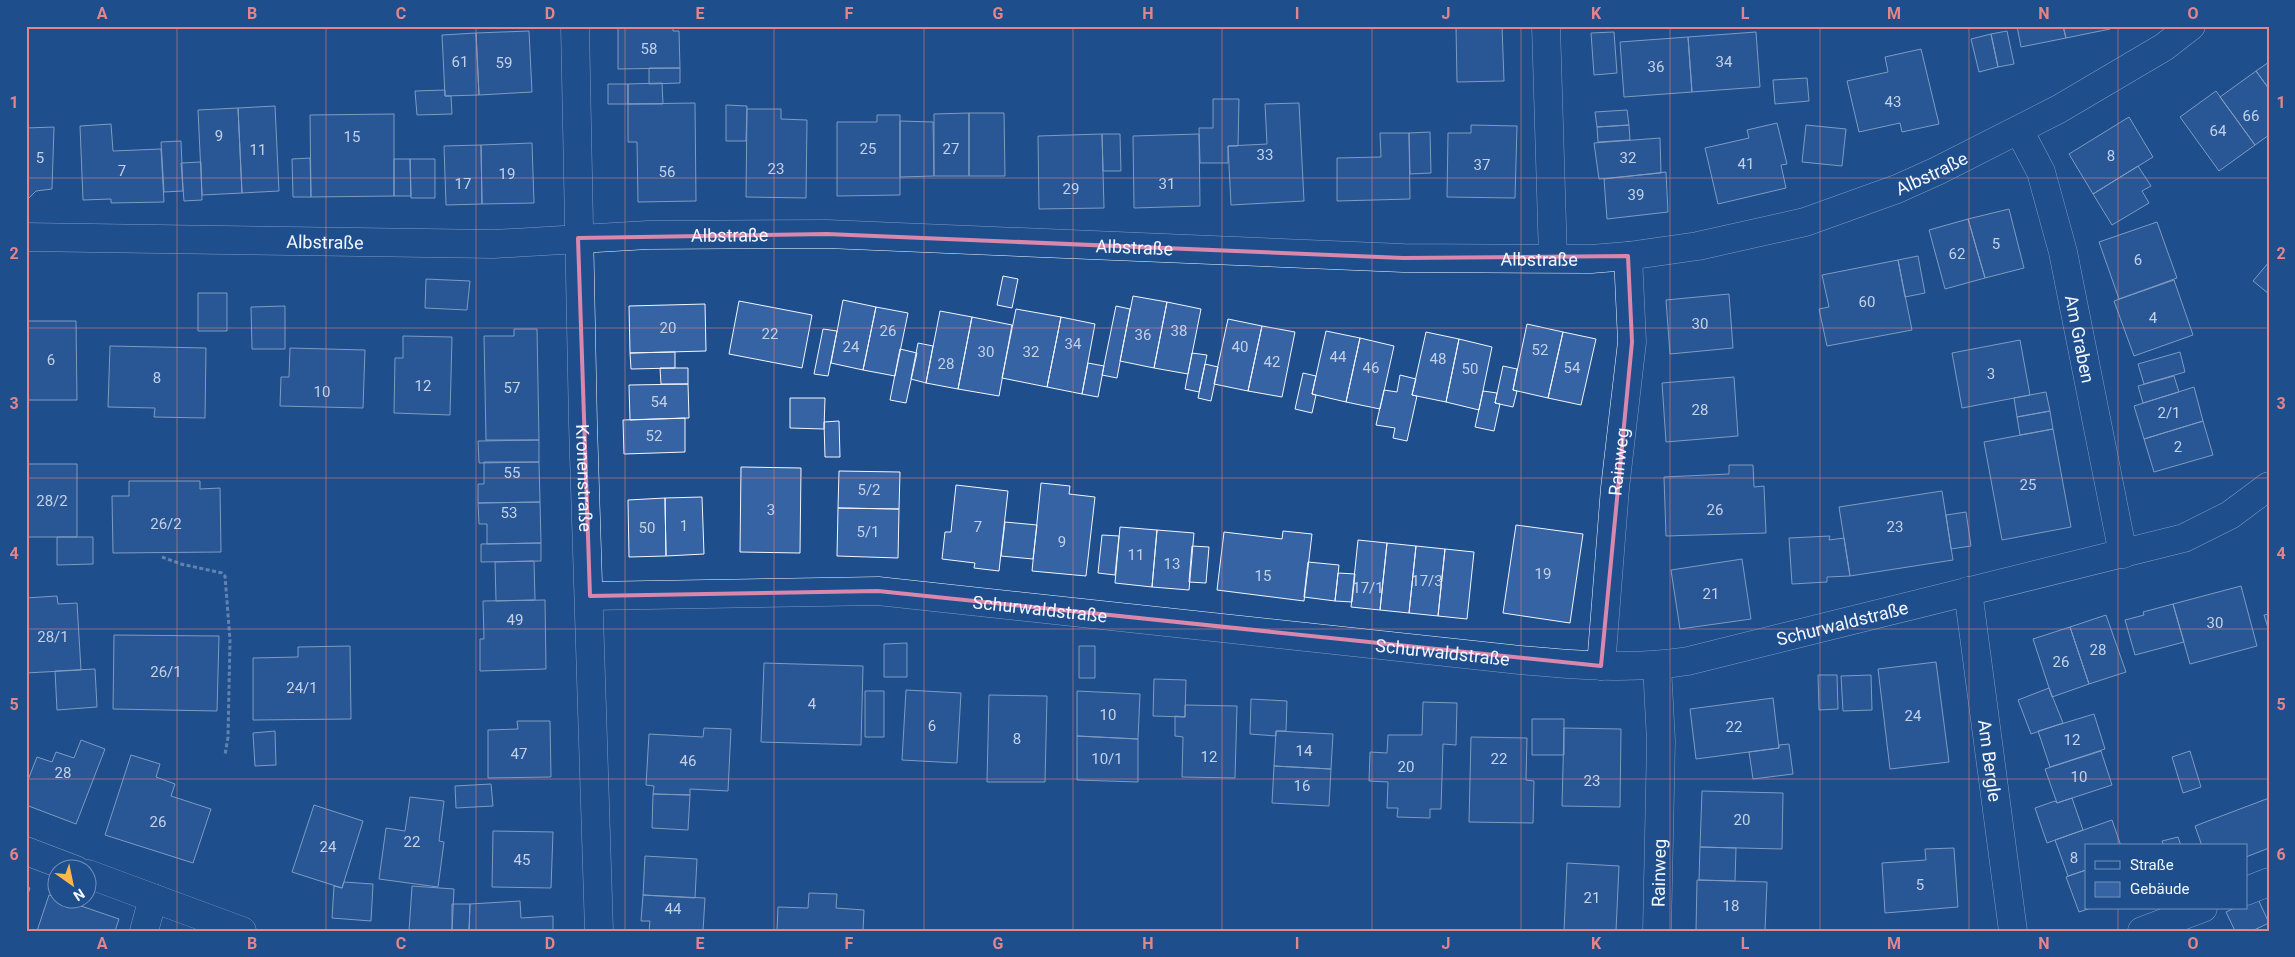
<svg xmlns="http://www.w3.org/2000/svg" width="2295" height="957" viewBox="0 0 2295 957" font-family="Roboto,sans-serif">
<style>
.building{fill:#3563a3;stroke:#f2f6ff}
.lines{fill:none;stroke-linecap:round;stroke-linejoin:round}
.minor-casing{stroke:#f2f6ff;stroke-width:29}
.path{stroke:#b3c4dc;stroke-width:3;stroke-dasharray:4 2.5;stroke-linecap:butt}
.minor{stroke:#1f4e8c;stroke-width:28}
.marked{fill:none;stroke:#da87ad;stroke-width:4;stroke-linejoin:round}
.grid{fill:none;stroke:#e38589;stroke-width:1;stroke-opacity:0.55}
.labels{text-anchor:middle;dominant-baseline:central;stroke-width:4;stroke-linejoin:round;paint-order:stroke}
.number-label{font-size:15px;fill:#c3d1e8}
.street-label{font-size:18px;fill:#f2f6ff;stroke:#1f4e8c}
.neatline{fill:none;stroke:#e38589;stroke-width:2}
.grid-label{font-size:16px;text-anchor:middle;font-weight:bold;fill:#e38589}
</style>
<rect width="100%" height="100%" fill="#1f4e8c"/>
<path class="building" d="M618,26H673V31H679L680,68L618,69Z
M1456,26H1502L1504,81L1457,82Z
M2017,26H2063L2066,38L2021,47Z
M2063,26H2110V29L2066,38Z
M529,31L532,92L479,95L476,33Z
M2007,31L2014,64L1998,67L1991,34Z
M1614,32L1617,73L1594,75L1591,33Z
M1756,32L1760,87L1692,92L1688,37Z
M476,33L479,95L445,96L442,35Z
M1991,34L1998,67L1979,72L1971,39Z
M1688,37L1692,92L1624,97L1620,42Z
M1921,49L1939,124L1902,132L1900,123L1859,132L1847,81L1888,72L1885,57Z
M2269,62V89L2256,71Z
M649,68H680V83L649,84Z
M2256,71L2269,89V135L2255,145L2220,97Z
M1807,78L1809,101L1775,104L1773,80Z
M662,83L663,104H628V84Z
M608,84H628V104H608Z
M445,90V96H451L452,114L417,115L415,91Z
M2216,91L2255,145L2219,171L2180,117Z
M1213,99H1239L1238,146H1228V163H1200L1199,128H1213Z
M695,103L696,201L638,202L637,142H628V104Z
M1299,103L1304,201L1231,205L1228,146L1267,144L1265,104Z
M726,105L747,106L746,141H726Z
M275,106L279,191L242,193L238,108Z
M238,108L242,193L202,195L198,110Z
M747,109H781V119L807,120L806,198L746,197Z
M1627,110L1629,125L1597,127L1595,112Z
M969,113H1004L1005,176H969Z
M969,113V176H934V114Z
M394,114V196L311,197L310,115Z
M877,115H900V195L837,196V122H877Z
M2129,117L2153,157L2093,194L2069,154Z
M900,121L933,122L934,176L900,177Z
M1777,123L1787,164L1781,165L1786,188L1718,204L1705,148L1749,138L1747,130Z
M111,124L113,151L161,149L164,202L111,203V199L83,200L80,126Z
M1471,125L1517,126L1515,198L1447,197L1448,133H1471Z
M1629,125L1630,140L1598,142L1597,127Z
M1806,125L1846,129L1842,166L1802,162Z
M54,127L52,189L36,191L26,201V128Z
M1430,132L1431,173L1410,174L1409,133Z
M1380,133H1409L1410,199L1337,201V158L1381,157Z
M1102,134L1104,208L1039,209L1038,136Z
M1102,134H1120L1121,171H1103Z
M1199,134L1200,206L1134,208L1133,136Z
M1660,138L1661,173L1599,179L1594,143Z
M181,141L183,191L164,192L161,142Z
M532,143L534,203L482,204L481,145Z
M481,145L482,204L446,205L444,146Z
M310,158L311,197H293L292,159Z
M394,159H410L411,196H394Z
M410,159H435V198H411Z
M201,162L202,200L184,201L181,163Z
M2138,166L2151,186L2142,191L2149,203L2112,225L2093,194Z
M1666,172L1668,212L1607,219L1604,179Z
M2009,209L2024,268L1985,278L1968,219Z
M1968,219L1985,278L1945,289L1929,230Z
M2157,222L2177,278L2119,299L2099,242Z
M1918,256L1925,293L1905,297L1898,260Z
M1898,260L1912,330L1827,346L1819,309L1829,307L1822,275Z
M2269,262V294L2253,281Z
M1003,276L1018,279L1012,308L997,305Z
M426,279L470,281L467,310L425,308Z
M2174,280L2193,335L2134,356L2114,301Z
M198,293H227V331H198Z
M1729,294L1733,348L1670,354L1666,300Z
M1133,296L1167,302L1154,368L1120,361Z
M843,300L876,307L863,370L831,363Z
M739,301L812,315L802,368L729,354Z
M1167,302L1201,309L1188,374L1154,368Z
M705,304L706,351L630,353L629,306Z
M285,306V349H252L251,307Z
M1116,306L1130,309L1117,378L1102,375Z
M876,307L908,313L895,376L863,370Z
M1016,309L1061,317L1047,387L1002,378Z
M940,311L972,317L958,389L926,383Z
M972,317L1012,325L999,396L958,389Z
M1061,317L1095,324L1082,394L1047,387Z
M1228,319L1262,326L1248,391L1214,384Z
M26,321H76L77,400H26Z
M1527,324L1563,332L1548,398L1513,390Z
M1262,326L1295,332L1282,397L1248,391Z
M514,329H537L539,440H486L484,336H514Z
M823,329L837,331L828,376L814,374Z
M1326,331L1360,338L1346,402L1312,394Z
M1426,332L1459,339L1446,402L1412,395Z
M1563,332L1596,339L1581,405L1548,398Z
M403,336L452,337L450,415L394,413L395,358H403Z
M1360,338L1394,346L1380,409L1346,402Z
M1459,339L1492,347L1479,410L1446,402Z
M2020,340L2030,395L1962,408L1952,353Z
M918,343L933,346L926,383L911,379Z
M110,346L206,348L205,418L154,417L155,408L108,407Z
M290,348L365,350L363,408L280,406L281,377H289Z
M900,349L917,353L906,403L890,400Z
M675,352V368L631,369L630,353Z
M2180,352L2185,372L2144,384L2138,364Z
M1192,353L1207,355L1199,392L1185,389Z
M1088,363L1104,366L1098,397L1082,394Z
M1205,364L1218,367L1211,401L1198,398Z
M1503,366L1517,369L1513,390L1517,391L1513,407L1495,403Z
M660,368H688V384H661Z
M1303,373L1316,376L1312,394L1316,395L1312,413L1295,409Z
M1400,375L1416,379L1412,395L1417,396L1407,441L1393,438L1395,428L1376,425L1384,390L1397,392Z
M2174,376L2179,392L2143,403L2138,386Z
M1734,377L1738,436L1666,442L1662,383Z
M688,384L689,418L630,420L629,385Z
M2194,387L2203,421L2144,439L2134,406Z
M1483,391L1497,393L1495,403L1500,404L1494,431L1475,427Z
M2046,392L2050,411L2017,417L2014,398Z
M790,398H825L824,429L790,428Z
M2050,411L2053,429L2020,435L2017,417Z
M685,418V452L624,454L623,420Z
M839,421L840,457H825L824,422Z
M2203,421L2213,455L2154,472L2144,439Z
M2053,429L2071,527L2002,540L1984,442Z
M539,440V462L479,463L478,441Z
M484,462H539L540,502L478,503V484H484Z
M26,464H77V537H26Z
M1729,465H1753L1754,487L1764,486L1766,533L1666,536L1664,477L1729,474Z
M741,467L801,468L800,553L740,552Z
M839,471L900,472L899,509L838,508Z
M129,481H200V489L220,488L221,552L113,553L112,496H129Z
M1041,483L1070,486L1069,494L1095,497L1086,576L1032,571Z
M956,485L1008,491L999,571L974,568L975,563L942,559L945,532H951Z
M1942,491L1953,560L1850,576L1839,507Z
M702,497L704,554L666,556L665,498Z
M665,498L666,556L629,557L628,500Z
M540,502L541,543L487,544V524H479L478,503Z
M838,508L899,509L898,558L837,556Z
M1966,512L1971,546L1951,549L1946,515Z
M1005,522L1037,525L1033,559L1001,556Z
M1516,525L1583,534L1570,623L1503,613Z
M1120,527L1157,530L1152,587L1115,583Z
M1157,530L1194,533L1189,590L1152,587Z
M1283,531L1312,534L1304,601L1217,590L1224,532L1282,539Z
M1102,535L1119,536L1115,575L1098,573Z
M1830,536L1829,540L1844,538L1850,576L1827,577V582L1792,584L1789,538Z
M57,537H93V564L57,565Z
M1358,540L1387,543L1380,610L1351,607Z
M541,543V561L481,562V544Z
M1387,543L1416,546L1409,613L1380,610Z
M1192,546L1209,547L1206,583L1189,582Z
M1416,546L1445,549L1438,616L1409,613Z
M1445,549L1474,552L1467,619L1438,616Z
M1742,559L1751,619L1680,629L1671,570Z
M534,561L535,600L496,601L495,562Z
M1308,562L1339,565L1335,601L1304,597Z
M1338,573L1355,574L1352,602L1335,601Z
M2241,586L2257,646L2190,664L2173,604Z
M57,596L58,604L77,603L81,670L26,673V598Z
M545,600L546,669L480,671V639H484L483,601Z
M2173,604L2184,642L2135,655L2125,620L2144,615L2143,612Z
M2269,614V631L2264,615Z
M2106,615L2126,672L2089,684L2070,627Z
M2070,627L2089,684L2052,697L2033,639Z
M114,635L219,636L217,711L113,709Z
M907,643V677H884V644Z
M350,646L351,719L253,720V658L298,657V647Z
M1079,646H1095V678H1079Z
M1936,662L1949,762L1890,769L1878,669Z
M764,663L863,666L861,745L761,742Z
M95,669L97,707L57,710L55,671Z
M1818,675H1837L1838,709L1819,710Z
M1871,675L1872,710L1843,711L1841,676Z
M1154,679L1186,680L1185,717L1153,716Z
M2049,688L2063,723L2031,734L2018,700Z
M906,690L961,693L957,763L902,760Z
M865,691H884V737H865Z
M1077,691L1140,694L1138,739L1077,736Z
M989,695L1047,696L1045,782H987Z
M1773,698L1779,748L1696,759L1690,709Z
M1251,699L1287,701L1286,731H1276V736L1250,734Z
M1423,702L1457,703L1456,745L1443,744L1441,809H1430V818L1397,817L1398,808H1387L1388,782L1369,781L1370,752L1387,753L1388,735H1422Z
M1185,705L1237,706L1235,778L1182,777L1183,737L1175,736V716L1185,717Z
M2094,714L2105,749L2050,767L2038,731Z
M1532,719H1564V755H1532Z
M517,721H550L551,777L488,778V730L518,729Z
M704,728L731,729L728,791L690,789V795L653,794L654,786L646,785L649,734L703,737Z
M1564,728L1621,729L1620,807L1562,806Z
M275,731L276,765L255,766L253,733Z
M1276,731L1333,734L1331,769L1274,766Z
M1077,736L1138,739V782L1077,780Z
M1471,737L1527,738L1526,780L1534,781L1533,823L1469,822Z
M81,740L105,749L76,824L26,805V785L37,757L52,762L56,752L74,758Z
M1789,744L1793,774L1753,779L1749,752L1779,748V745Z
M2101,751L2112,785L2057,803L2045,769Z
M2190,751L2201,787L2183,793L2172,757Z
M131,755L160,764L156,777L175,784L171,796L211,809L193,863L105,835Z
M1274,766L1331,769L1329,806L1272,803Z
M491,784L493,806L456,808L455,786Z
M1702,791L1783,793L1782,849L1700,847Z
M653,794L690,795L688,830L652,828Z
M410,797L444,801L439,841L444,842L438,887L379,879L386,828L405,831Z
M2072,798L2083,830L2047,843L2035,808L2055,801L2057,803Z
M2269,798V848L2246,857V846H2202L2195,826Z
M314,805L363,821L342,888L292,872Z
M2112,820L2121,846H2086V870L2068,876L2055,840Z
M493,831L553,832L551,888L492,887Z
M2178,837L2181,846H2164L2162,841Z
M1700,847L1736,848L1735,881L1699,880Z
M1954,848L1958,907L1885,913L1882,863L1926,860L1925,849Z
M645,856L697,859L695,898L643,895Z
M1567,863L1619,866L1616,931H1564Z
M2086,870V908H2091L2079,912L2066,877Z
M1697,880L1767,882L1765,931H1696Z
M344,882L373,884L371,921L332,918L334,886L342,888Z
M412,886L454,889L452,931H409Z
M26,887L30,888L26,900Z
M809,893L837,894L836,908L864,910L863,931H777L778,907L808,908Z
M49,895L119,919L115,931H37Z
M643,895L705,898L703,931H649L650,921H641Z
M2257,897L2269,923L2252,931H2235L2226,912L2234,908H2246V902Z
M520,901L521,918L553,916V931H469L470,904Z
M452,904H470L469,931H452Z"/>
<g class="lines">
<g class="minor-casing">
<g id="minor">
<path id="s1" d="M575,26L583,424L599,931"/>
<path d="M1546,26L1553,258"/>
<path id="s2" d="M2019,130L2041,172L2063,252L2123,554"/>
<path id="s3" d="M26,237L494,244L648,235L827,234L1403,258L1591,259L1628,256L1698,246L1805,222L1897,189L1937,171L2059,109L2164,47L2191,26"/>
<path id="s4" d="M1968,591L2013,931"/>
<path id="s5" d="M590,596L878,591L1520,660C1576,665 1632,670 1688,661L2184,538L2230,515L2269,486"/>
<path id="s6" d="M1601,666L1615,488L1632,342L1628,256"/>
<path d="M26,851L76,870"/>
<path d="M88,874L242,931"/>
<path d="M2246,891L2269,882"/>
<path d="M144,931L153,898"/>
<path id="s7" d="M1657,931L1661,741L1657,666"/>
<path d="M2142,931L2203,908"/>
</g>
</g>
<path class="path" d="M162,557L181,564L222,573L225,576L230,640L228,737L225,755"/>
<use href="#minor" class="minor"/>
</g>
<path d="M0 0H2295V957H0ZM827,234L1403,258L1628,256L1632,342L1601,666L878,591L590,596L578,238Z" fill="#1f4e8c" fill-opacity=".55" fill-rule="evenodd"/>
<path class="marked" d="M827,234L1403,258L1628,256L1632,342L1601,666L878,591L590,596L578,238Z"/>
<path class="grid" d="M177,26V931M326,26V931M476,26V931M625,26V931M774,26V931M924,26V931M1073,26V931M1222,26V931M1372,26V931M1521,26V931M1670,26V931M1820,26V931M1969,26V931M2118,26V846M26,178H2269M26,328H2269M26,478H2269M26,629H2269M26,779H2269M2118,908V931"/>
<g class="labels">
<g class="number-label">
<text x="649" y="49">58</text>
<text x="460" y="62">61</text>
<text x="1724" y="62">34</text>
<text x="504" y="63">59</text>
<text x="1656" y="67">36</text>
<text x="1893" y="102">43</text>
<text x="2251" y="116">66</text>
<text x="2218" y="131">64</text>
<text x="219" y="136">9</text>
<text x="352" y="137">15</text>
<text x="868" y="149">25</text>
<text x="951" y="149">27</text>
<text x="258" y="150">11</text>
<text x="1265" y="155">33</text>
<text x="2111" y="156">8</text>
<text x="40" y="158">5</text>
<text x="1628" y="158">32</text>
<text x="1746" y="164">41</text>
<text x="1482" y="165">37</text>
<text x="776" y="169">23</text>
<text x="122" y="171">7</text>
<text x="667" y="172">56</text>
<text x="507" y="174">19</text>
<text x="463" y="184">17</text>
<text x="1167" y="184">31</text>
<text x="1071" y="189">29</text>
<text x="1636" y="195">39</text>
<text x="1996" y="244">5</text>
<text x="1957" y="254">62</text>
<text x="2138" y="260">6</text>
<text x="1867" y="302">60</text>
<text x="2153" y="318">4</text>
<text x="1700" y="324">30</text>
<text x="668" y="328">20</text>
<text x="888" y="331">26</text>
<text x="1179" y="331">38</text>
<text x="770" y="334">22</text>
<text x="1143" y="335">36</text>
<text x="1073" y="344">34</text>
<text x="851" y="347">24</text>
<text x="1240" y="347">40</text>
<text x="1540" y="350">52</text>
<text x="986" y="352">30</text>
<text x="1031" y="352">32</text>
<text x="1338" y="357">44</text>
<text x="1438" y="359">48</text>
<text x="51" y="360">6</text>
<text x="1272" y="362">42</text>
<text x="946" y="364">28</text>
<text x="1371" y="368">46</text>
<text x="1572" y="368">54</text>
<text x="1470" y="369">50</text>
<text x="1991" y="374">3</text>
<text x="157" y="378">8</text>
<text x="423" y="386">12</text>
<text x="512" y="388">57</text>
<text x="322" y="392">10</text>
<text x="659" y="402">54</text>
<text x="1700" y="410">28</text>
<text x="2169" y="413">2/1</text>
<text x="654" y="436">52</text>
<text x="2178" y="447">2</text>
<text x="512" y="473">55</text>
<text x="2028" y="485">25</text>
<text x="869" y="490">5/2</text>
<text x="52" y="501">28/2</text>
<text x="771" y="510">3</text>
<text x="1715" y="510">26</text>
<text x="509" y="513">53</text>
<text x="166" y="524">26/2</text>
<text x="684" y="526">1</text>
<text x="978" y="527">7</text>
<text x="1895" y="527">23</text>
<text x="647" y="528">50</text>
<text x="868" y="532">5/1</text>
<text x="1062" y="542">9</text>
<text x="1136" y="555">11</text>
<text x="1172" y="564">13</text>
<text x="1543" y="574">19</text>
<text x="1263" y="576">15</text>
<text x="1427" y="581">17/3</text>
<text x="1368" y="588">17/1</text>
<text x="1711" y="594">21</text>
<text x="515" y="620">49</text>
<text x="2215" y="623">30</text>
<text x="53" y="637">28/1</text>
<text x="2098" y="650">28</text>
<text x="2061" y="662">26</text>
<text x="166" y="672">26/1</text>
<text x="302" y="688">24/1</text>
<text x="812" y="704">4</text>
<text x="1108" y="715">10</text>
<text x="1913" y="716">24</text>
<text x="932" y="726">6</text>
<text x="1734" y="727">22</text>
<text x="1017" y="739">8</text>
<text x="2072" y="740">12</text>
<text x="1304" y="751">14</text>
<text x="519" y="754">47</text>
<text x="1209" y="757">12</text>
<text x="1107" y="759">10/1</text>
<text x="1499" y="759">22</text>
<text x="688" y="761">46</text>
<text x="1406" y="767">20</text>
<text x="63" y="773">28</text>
<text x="2079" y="777">10</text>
<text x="1592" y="781">23</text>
<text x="1302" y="786">16</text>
<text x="1742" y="820">20</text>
<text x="158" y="822">26</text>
<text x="412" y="842">22</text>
<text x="328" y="847">24</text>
<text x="2074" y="858">8</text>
<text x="522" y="860">45</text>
<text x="1920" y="885">5</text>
<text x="1592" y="898">21</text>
<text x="1731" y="906">18</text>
<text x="673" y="909">44</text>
</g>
<g class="street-label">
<text stroke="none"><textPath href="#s3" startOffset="1919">Albstraße</textPath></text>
<text stroke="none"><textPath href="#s3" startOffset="704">Albstraße</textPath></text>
<text stroke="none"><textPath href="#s3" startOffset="299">Albstraße</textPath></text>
<text stroke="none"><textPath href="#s3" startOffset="1109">Albstraße</textPath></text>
<text stroke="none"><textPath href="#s3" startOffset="1514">Albstraße</textPath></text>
<text stroke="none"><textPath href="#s2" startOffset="219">Am Graben</textPath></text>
<text stroke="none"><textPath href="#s6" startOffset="205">Rainweg</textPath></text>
<text stroke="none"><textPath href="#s1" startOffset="452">Kronenstraße</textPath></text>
<text stroke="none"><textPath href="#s5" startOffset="451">Schurwaldstraße</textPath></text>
<text stroke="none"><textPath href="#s5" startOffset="1261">Schurwaldstraße</textPath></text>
<text stroke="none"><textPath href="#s5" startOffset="856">Schurwaldstraße</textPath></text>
<text stroke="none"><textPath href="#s4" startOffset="171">Am Bergle</textPath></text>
<text stroke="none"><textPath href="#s7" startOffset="58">Rainweg</textPath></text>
</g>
</g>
<rect width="2295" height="957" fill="none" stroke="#1f4e8c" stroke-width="55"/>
<rect x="2085" y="844" width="162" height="65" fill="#1f4e8c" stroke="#7391ba"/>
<rect x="2095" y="861" width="25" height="8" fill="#1f4e8c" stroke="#7391ba"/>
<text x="2130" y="870" font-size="15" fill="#f2f6ff">Straße</text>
<rect x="2095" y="882" width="25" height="15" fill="#3563a3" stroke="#7391ba"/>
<text x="2130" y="894" font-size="15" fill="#f2f6ff">Gebäude</text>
<g transform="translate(72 884) rotate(147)"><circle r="24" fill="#1f4e8c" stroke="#7391ba"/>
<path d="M0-4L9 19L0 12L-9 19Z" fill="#ffb74d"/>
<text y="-8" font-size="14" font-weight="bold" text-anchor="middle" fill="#f2f6ff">N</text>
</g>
<rect x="28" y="28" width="2240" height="902" class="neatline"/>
<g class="grid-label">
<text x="102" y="19">A</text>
<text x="252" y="19">B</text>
<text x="401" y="19">C</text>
<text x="550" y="19">D</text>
<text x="700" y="19">E</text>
<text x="849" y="19">F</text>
<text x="998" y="19">G</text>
<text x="1148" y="19">H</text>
<text x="1297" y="19">I</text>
<text x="1446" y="19">J</text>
<text x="1596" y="19">K</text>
<text x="1745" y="19">L</text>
<text x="1894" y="19">M</text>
<text x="2044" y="19">N</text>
<text x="2193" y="19">O</text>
<text x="14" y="108">1</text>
<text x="2281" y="108">1</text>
<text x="14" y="259">2</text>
<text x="2281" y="259">2</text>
<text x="14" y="409">3</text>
<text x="2281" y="409">3</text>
<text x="14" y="559">4</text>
<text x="2281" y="559">4</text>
<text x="14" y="710">5</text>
<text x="2281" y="710">5</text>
<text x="14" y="860">6</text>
<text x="2281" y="860">6</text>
<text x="102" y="949">A</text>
<text x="252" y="949">B</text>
<text x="401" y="949">C</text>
<text x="550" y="949">D</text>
<text x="700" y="949">E</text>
<text x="849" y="949">F</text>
<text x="998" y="949">G</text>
<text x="1148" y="949">H</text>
<text x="1297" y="949">I</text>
<text x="1446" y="949">J</text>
<text x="1596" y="949">K</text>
<text x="1745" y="949">L</text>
<text x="1894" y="949">M</text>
<text x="2044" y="949">N</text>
<text x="2193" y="949">O</text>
</g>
</svg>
